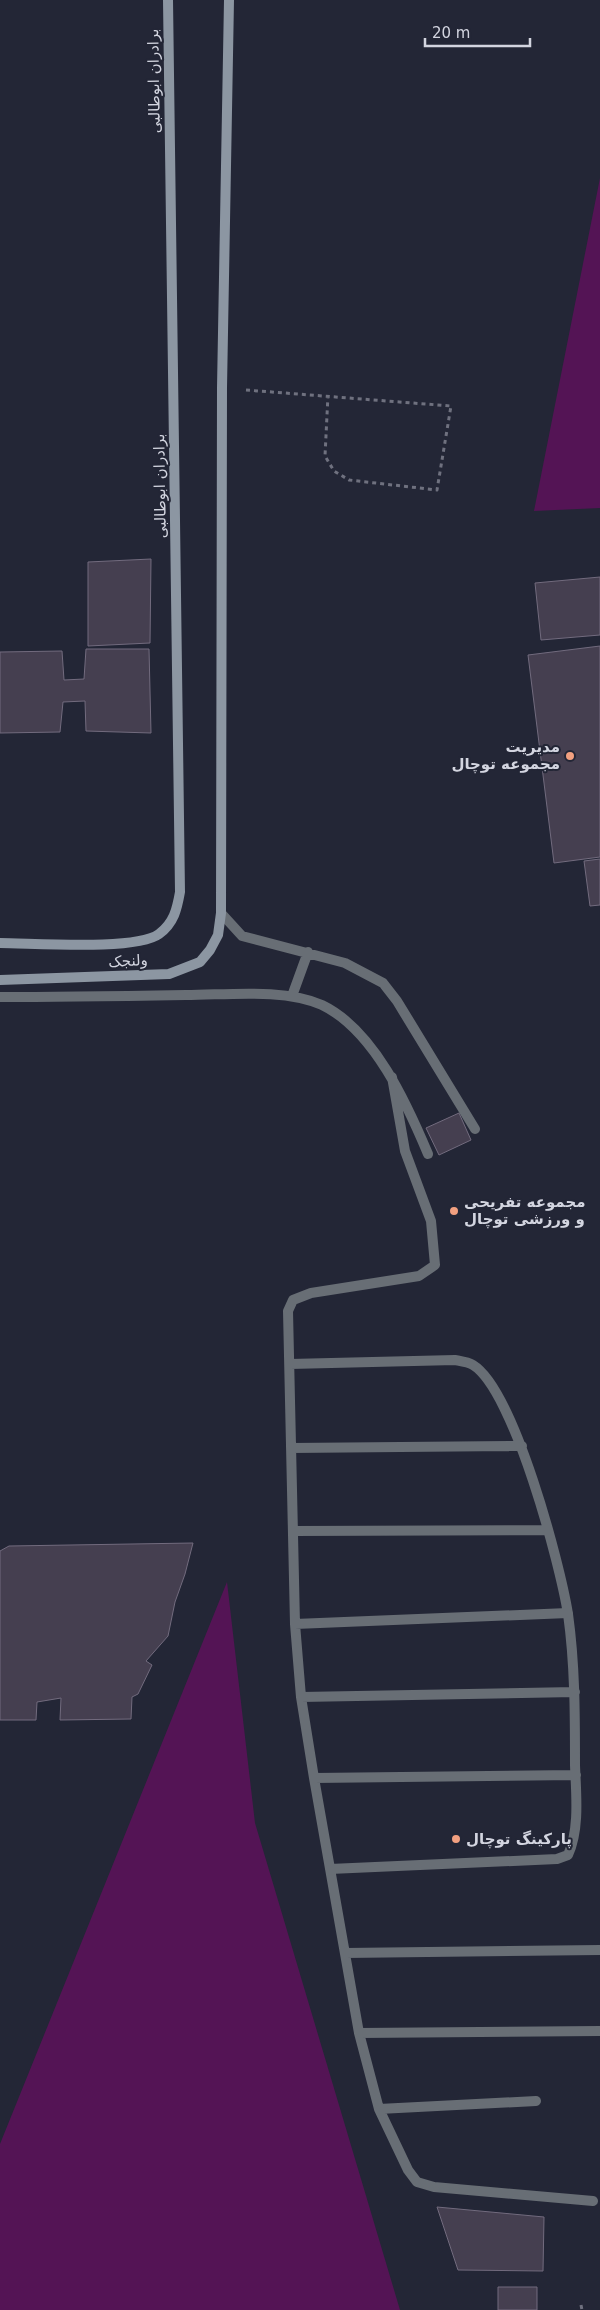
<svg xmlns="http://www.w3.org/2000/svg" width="600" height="2310" viewBox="0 0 600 2310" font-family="'DejaVu Sans','Noto Naskh Arabic',sans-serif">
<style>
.green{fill:#541455}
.building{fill:#453f50;stroke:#726b7e}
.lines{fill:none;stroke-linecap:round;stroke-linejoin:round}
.path{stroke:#6f717f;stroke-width:3;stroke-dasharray:4 4;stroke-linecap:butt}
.service{stroke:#686e75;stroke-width:10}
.secondary{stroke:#8c96a2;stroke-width:10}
.poi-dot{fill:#f2a080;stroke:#232636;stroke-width:2}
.labels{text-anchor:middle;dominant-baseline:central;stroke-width:4;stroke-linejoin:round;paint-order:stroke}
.street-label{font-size:15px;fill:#d3d5e0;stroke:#232636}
.poi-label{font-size:15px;font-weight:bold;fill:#d3d5e0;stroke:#232636;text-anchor:start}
</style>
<rect width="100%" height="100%" fill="#232636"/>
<path class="green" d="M600,178V508L534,511Z
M227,1582L255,1823L400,2310H0V2144Z"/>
<path class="building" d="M151,559L150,643L88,646V562Z
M600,577V635L541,640L535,583Z
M600,646V857L554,863L528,655Z
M86,649H149L151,733L86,731L85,701L63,702L60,732L0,733V652L62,651L64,680L84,679Z
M600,859V905L590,906L584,861Z
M459,1113L471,1140L439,1155L426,1128Z
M193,1543L185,1574L175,1602L168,1636L146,1661L152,1665L138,1694L132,1697L131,1719L60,1720L61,1698L37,1702L36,1720H0V1551L9,1546Z
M437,2207L544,2217L543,2271L458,2270Z
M498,2287H537V2310H498Z"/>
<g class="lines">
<path class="path" d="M246,390L451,406L437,490L349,480L334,471L325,456L328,395
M581,2305L582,2310"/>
<path class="service" d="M221,913L242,936L345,963L383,983L397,1001L475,1129
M292,996L308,952
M0,997C62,997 124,996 186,995C227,995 284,988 322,1005C374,1030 407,1104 428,1154
M392,1077L405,1151L431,1221L435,1265L419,1276L311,1293L293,1300L288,1311L295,1624L301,1697L314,1778L359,2033L379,2109L408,2170L417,2182L434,2187L593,2201
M290,1364L455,1360C460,1361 468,1362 473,1365C514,1390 560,1564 568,1614C575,1664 575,1715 575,1765C576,1793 580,1829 568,1855L557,1859L330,1869
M291,1448L522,1446
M293,1531L548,1530
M295,1624L568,1613
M301,1697L575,1692
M314,1778L576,1775
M345,1953L600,1950
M359,2033L600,2031
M379,2109L536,2101"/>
<path class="secondary" d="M0,943C33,943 136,951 159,934C174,923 177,909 180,892L168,0
M0,980L169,974L200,962L210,950L218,935L221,913L222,388L229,0"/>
</g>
<g class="poi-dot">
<circle cx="570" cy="756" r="5"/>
<circle cx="454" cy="1211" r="5"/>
<circle cx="456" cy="1839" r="5"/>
</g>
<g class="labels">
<g class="street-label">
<text transform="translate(154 81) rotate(-91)">برادران ابوطالبی</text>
<text transform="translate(160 486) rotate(-91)">برادران ابوطالبی</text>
<text transform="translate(128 961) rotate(-3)">ولنجک</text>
</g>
<g class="poi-label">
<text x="560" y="747" text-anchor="end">مدیریت<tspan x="560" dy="17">مجموعه توچال</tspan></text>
<text x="464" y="1202">مجموعه تفریحی<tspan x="464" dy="17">و ورزشی توچال</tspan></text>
<text x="466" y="1839">پارکینگ توچال</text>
</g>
</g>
<path d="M425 38v8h105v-8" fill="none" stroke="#d3d5e0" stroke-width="2.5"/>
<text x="432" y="38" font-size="15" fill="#d3d5e0" stroke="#232636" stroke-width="4" paint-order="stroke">20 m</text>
</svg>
